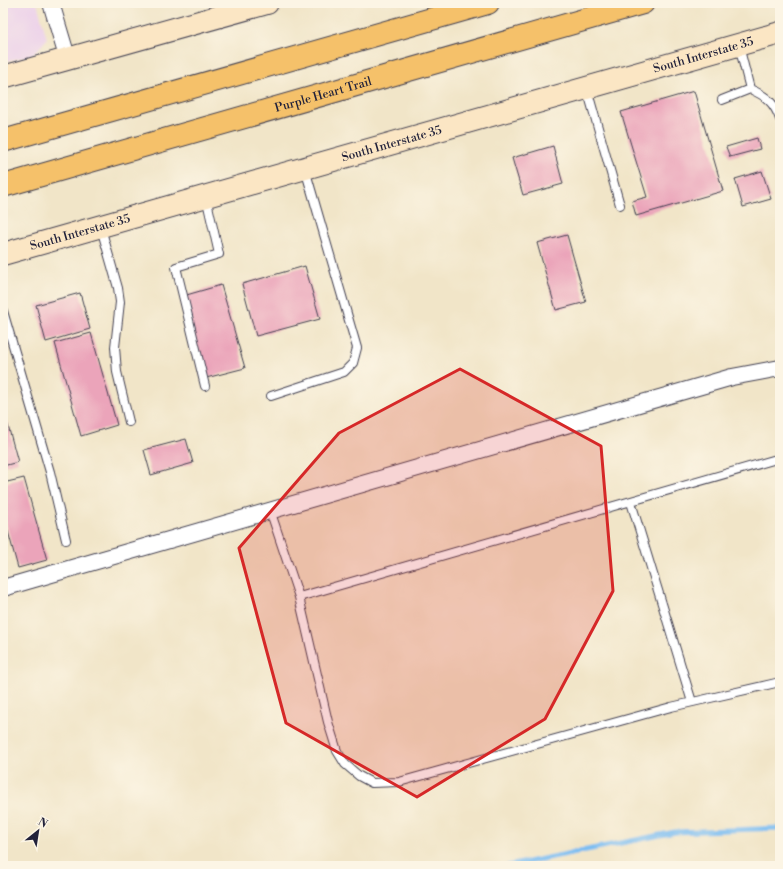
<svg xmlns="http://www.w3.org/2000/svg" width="783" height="869" viewBox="0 0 783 869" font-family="'Libre Bodoni',serif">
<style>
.built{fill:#ecd1ea}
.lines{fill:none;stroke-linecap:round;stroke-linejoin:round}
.stream{stroke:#7dbef2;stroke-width:5}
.building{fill:#eba4ba}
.service-casing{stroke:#413f50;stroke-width:10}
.minor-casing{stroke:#413f50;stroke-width:18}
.secondary-casing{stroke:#413f50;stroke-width:24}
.motorway-casing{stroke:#413f50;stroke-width:24}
.service{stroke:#fff;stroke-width:8}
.minor{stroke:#fff;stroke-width:16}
.secondary{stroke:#fbe6c4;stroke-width:22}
.motorway{stroke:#f5c16b;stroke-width:22}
.marked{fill:#d62828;fill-opacity:0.2;stroke:#d62828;stroke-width:3;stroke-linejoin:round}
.labels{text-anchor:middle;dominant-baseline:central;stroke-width:3.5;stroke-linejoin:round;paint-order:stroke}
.street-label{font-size:12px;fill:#22223b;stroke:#fcf5e5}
</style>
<rect width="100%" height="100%" fill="#fcf5e5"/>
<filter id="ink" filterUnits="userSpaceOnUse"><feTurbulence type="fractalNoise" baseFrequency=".025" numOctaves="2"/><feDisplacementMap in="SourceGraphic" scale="8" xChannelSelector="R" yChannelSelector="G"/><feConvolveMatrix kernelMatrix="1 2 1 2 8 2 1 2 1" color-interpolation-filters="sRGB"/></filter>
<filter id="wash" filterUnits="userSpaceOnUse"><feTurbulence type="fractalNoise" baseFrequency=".012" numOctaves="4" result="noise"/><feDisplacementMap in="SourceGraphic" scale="16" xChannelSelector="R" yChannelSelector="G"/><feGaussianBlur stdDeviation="0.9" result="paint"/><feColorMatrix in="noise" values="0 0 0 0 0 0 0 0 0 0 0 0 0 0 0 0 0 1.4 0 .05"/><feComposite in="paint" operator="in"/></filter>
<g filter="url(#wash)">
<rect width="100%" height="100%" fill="#f1e5c8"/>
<path class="built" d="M3,3H37L47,39L33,55L3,62Z"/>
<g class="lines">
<path class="stream" d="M508,866L675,832L780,828"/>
</g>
<g id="blocks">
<path class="building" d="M694,91L723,191L636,216L632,201L647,197L621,112Z
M757,138L760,149L730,157L726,147Z
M553,146L563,184L523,195L512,158Z
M762,171L771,199L743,207L735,179Z
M567,235L586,302L556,310L537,243Z
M305,266L320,319L256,336L242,284Z
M221,285L245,368L206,378L183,296Z
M80,293L90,329L46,342L36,305Z
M91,333L117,425L81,436L55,343Z
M7,422L18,462L3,466V423Z
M186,439L193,463L151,475L144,450Z
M24,478L47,560L18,568L3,513V483Z"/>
</g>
</g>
<g filter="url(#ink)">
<use href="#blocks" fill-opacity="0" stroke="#413f50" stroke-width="1"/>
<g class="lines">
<g class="service-casing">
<path id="service" d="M739,46L750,89C766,96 774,102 780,119
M587,89L620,205
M722,100L750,89
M101,228L118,288L120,302L115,347L117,372L129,422
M3,311L50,472L66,540
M205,386L176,267L219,254L206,197
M271,396L344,372L353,363L357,348L305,169
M631,502L692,702
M270,510L299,597L780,458
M299,597L328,722L337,751L345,764L359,776L372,783L399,782L671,707L780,682"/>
</g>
<g class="minor-casing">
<path id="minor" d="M51,3L68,60
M3,588L732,377L780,368"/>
</g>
<g class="secondary-casing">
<g id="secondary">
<path d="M3,77L267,3"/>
<path id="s1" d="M3,254L780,33"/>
</g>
</g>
<g class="motorway-casing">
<g id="motorway">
<path d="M3,141L488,3"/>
<path id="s2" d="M3,186L643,3"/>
</g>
</g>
<use href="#service" class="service"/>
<use href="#minor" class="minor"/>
<use href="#secondary" class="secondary"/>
<use href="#motorway" class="motorway"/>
</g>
</g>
<path class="marked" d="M460,369L601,446L613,591L545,719L417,797L286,723L239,548L339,433Z"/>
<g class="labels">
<g class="street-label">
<text stroke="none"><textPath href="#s1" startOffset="728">South Interstate 35</textPath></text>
<text stroke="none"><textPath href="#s2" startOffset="333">Purple Heart Trail</textPath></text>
<text stroke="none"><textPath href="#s1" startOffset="404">South Interstate 35</textPath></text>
<text stroke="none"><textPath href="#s1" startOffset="80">South Interstate 35</textPath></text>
</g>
</g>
<rect width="783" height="869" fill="none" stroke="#fcf5e5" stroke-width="16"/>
<g transform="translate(38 831) rotate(30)" stroke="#fcf5e5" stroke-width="3" paint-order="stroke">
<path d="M0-3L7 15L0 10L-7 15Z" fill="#22223b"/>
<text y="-6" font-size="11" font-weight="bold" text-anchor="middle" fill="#22223b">N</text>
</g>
</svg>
